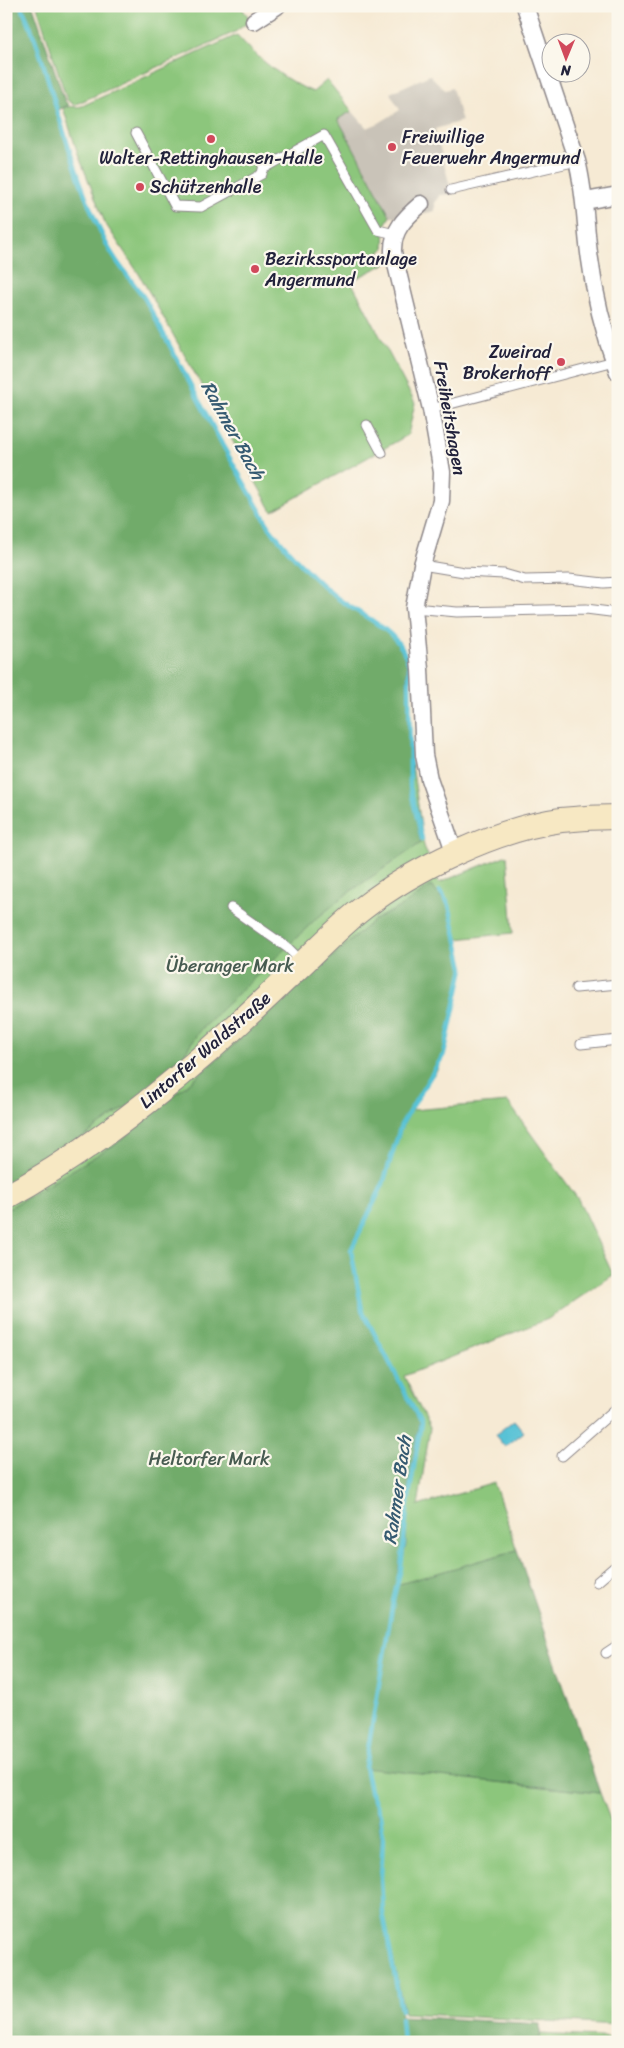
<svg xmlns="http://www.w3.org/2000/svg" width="624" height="2048" viewBox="0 0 624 2048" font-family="Sriracha,sans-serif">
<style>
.industrial{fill:#c9c3b8}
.green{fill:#8cc67b;stroke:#57745b;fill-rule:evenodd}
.forest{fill:#71ab6b;stroke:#4a6653}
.water{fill:#59c2d6;stroke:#3e7288}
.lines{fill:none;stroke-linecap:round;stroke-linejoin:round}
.stream{stroke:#59c2d6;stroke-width:4.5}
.service-casing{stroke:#8c8688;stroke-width:11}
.minor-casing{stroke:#8c8688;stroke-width:19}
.secondary-casing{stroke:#8c8688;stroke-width:26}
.service{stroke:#fff;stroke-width:9}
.minor{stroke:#fff;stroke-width:16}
.secondary{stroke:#f7e8c3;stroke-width:24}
.poi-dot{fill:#d1495b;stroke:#fbf7ec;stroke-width:2}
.labels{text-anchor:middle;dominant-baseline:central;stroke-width:4.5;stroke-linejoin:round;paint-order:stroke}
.poi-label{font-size:18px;fill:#22223b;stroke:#fbf7ec;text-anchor:start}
.street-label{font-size:18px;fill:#22223b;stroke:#fbf7ec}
.park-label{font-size:18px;fill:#475b51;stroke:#fbf7ec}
.water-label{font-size:19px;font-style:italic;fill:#355a71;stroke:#fbf7ec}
</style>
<rect width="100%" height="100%" fill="#fbf7ec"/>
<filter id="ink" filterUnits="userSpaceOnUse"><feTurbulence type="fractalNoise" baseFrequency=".02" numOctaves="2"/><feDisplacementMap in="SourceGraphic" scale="10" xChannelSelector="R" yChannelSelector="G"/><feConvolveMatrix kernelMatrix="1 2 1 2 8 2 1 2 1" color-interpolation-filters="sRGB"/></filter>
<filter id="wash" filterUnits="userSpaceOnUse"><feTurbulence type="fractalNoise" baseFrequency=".0096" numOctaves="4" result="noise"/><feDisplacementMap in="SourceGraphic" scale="20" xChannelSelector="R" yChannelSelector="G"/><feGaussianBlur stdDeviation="1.12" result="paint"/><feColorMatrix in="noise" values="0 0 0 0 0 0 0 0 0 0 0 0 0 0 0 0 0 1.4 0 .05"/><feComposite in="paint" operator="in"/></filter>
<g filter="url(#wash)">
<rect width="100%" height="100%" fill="#f6ead4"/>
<path class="industrial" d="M430,75L445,90L452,88L462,121L435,129L452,194L440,195L435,202V211L407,217L390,216L338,119L352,111L367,128L379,123L400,110L390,93Z"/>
<path class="green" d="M6,6H15L101,239L152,317L299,582L404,656L410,751L424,846L439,883L507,855L513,933L457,939L451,914L458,975L438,1069L400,1120L389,1167L403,1125L412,1110L508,1102L578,1199L613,1275L548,1319L404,1376L430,1428L418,1506L494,1483L517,1550L409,1582L377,1769L600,1793L618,1840V2025L404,2013L392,1953L394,1990L6,2042ZM406,1522V1545L395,1597L397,1562Z
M37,6H240L251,20L235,32L74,105L67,100Z
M237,35C258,59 284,80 313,92L327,80L352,111L338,119L390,216L385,225L384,249L379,252L385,264L351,281L415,403L408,435L272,511L139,274L105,223L78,154L63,108C70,105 75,108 82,106Z
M540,2034L618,2038V2042H540Z"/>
<path class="forest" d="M6,6H33L65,101L69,105L56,111L89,206L105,244L144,300L222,447L269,529C288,553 310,575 333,595C359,619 400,628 407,667L409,787L421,843L348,893L315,920L200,1030L167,1079L6,1190Z
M431,886L448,905L462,968L443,1054L400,1124L382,1184L350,1250L361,1311L419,1423L405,1509L403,1544L396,1585L517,1550L600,1793L364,1768L369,1791L378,1815L381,1838L380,1878L382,1913L401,2016L540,2024V2042H6V1210L119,1142L214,1062L374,920L402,906Z"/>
<path class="water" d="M514,1420L524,1432L505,1447L495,1435Z"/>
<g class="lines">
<path class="stream" d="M21,6C37,38 46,73 56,107C70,152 85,201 106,243C116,264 132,280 145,299L223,446L270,528C289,552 312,578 336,597C364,619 400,628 409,666L410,787L422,839
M401,2010L383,1913L381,1878L383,1838L380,1814L370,1791L365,1767L394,1596L401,1568L407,1509L421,1423L362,1310L351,1250L383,1184L401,1125L444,1054L463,968L449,905L440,891
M401,2019L403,2042"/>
</g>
</g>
<g filter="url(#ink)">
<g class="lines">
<g class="service-casing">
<path id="service" d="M136,133L175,206L201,207L262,174L263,169L324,135L378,230L395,234
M451,190L577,161
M431,409L614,361
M367,425L382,453
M422,565L464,572L504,574L525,580L569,579L604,583L618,582
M414,608L457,612L586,609L618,613
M231,908L288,948L303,963
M576,988L618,984
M581,1044L618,1040
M562,1456L618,1407
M597,1582L618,1564
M606,1653L618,1645"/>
</g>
<g class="minor-casing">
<path id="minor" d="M525,6L577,161C585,192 585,222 589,253C594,293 604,334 618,372
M254,21L277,6
M585,201L618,195
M421,204C405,218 392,230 393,252L431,409L442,472L441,501L422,565L414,608L420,669L424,755L429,779L455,854"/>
</g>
<g class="secondary-casing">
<path id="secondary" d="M6,1197C78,1158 143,1108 205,1054C238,1025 270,994 302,964C322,945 341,925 363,908C415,868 496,829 561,820C580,818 599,817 618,817"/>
</g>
<use href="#service" class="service"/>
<use href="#minor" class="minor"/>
<use href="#secondary" class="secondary"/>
</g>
</g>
<g class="poi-dot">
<circle cx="211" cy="139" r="5"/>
<circle cx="392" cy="147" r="5"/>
<circle cx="140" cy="187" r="5"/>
<circle cx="255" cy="269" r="5"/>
<circle cx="561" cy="362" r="5"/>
</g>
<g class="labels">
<g class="poi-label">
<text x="402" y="137">Freiwillige<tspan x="402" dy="21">Feuerwehr Angermund</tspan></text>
<text x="211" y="158" text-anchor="middle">Walter-Rettinghausen-Halle</text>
<text x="150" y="187">Schützenhalle</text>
<text x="265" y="259">Bezirkssportanlage<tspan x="265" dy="21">Angermund</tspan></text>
<text x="551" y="352" text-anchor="end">Zweirad<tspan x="551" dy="21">Brokerhoff</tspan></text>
</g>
<g class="street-label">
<text transform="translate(450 418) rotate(80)">Freiheitshagen</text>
<text transform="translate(205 1050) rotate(-41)">Lintorfer Waldstraße</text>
</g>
<g class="park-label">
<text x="230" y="966">Überanger Mark</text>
<text x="209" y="1459">Heltorfer Mark</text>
</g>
<g class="water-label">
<text transform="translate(233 430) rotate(61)">Rahmer Bach</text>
<text transform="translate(397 1490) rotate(-82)">Rahmer Bach</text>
</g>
</g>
<rect width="624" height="2048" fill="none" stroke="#fbf7ec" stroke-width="25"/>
<g transform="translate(566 58) rotate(181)"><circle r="24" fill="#fbf7ec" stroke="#a4a2a5"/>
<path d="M0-4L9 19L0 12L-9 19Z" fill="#d1495b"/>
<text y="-8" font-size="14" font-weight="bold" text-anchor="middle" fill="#22223b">N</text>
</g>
</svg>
